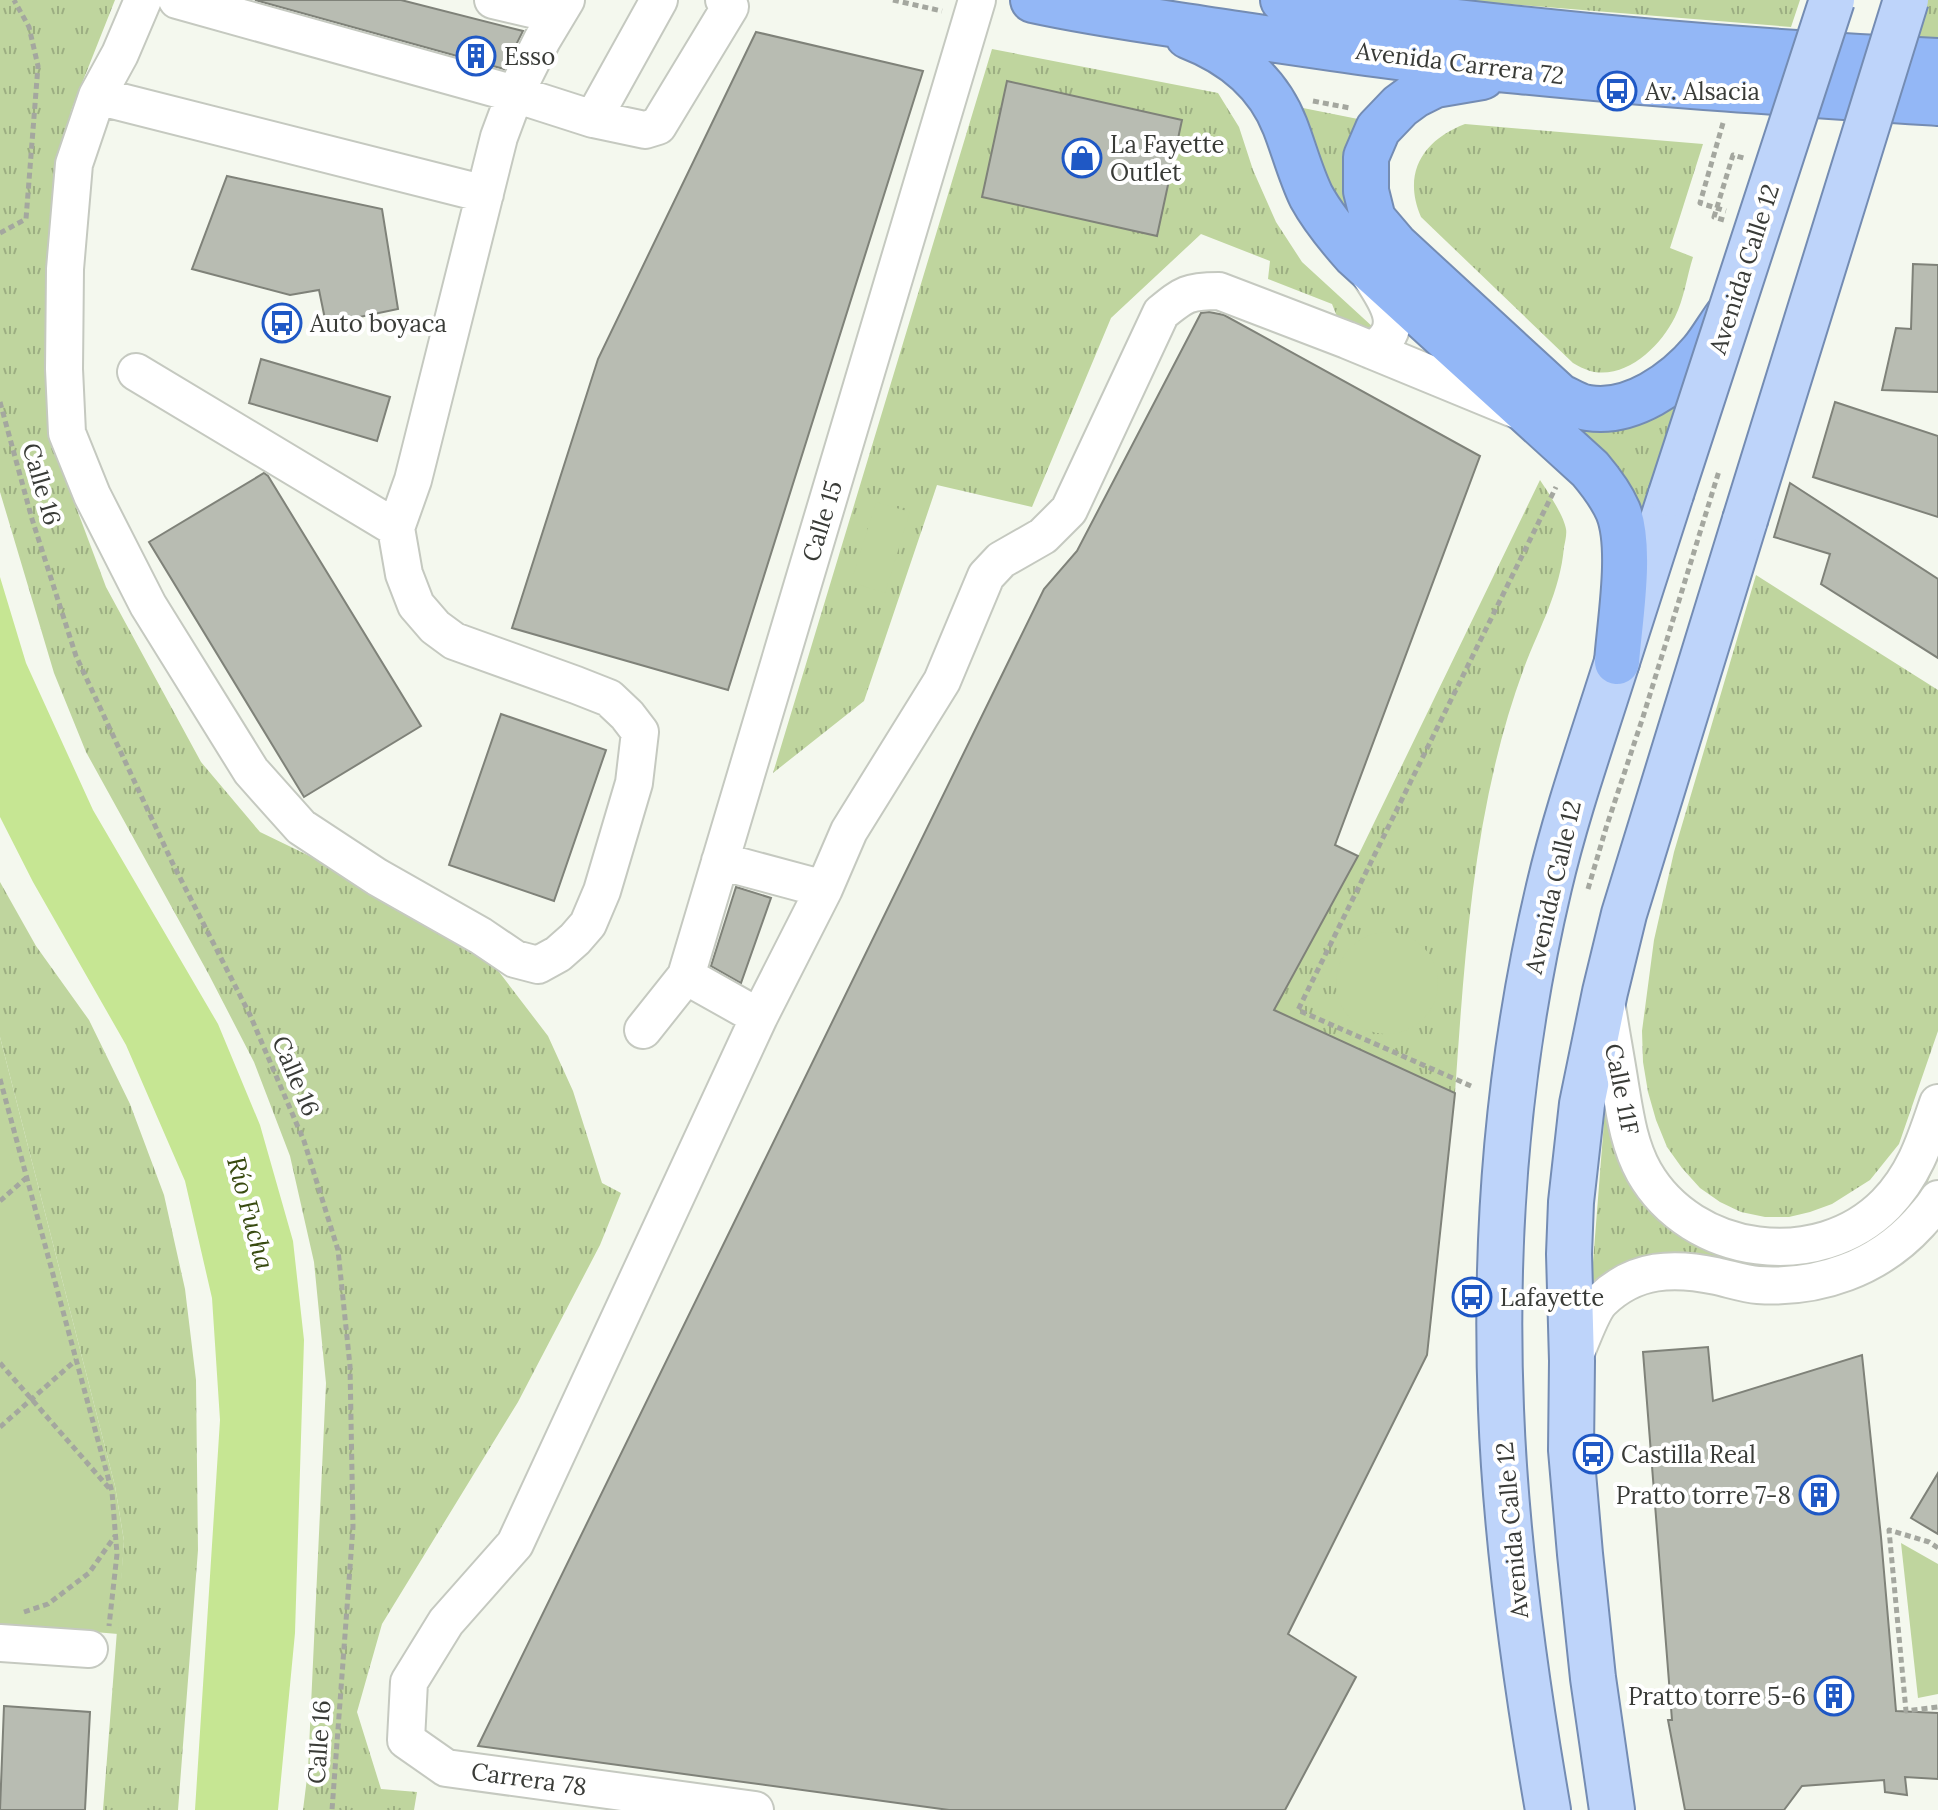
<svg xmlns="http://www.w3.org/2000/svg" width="1938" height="1810" viewBox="0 0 1938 1810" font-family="Lora,serif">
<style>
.grass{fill:url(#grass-tufts)}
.park{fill:#bfd59e}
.water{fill:#c6e693}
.building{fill:#b8bcb2;stroke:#7f8279;stroke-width:2}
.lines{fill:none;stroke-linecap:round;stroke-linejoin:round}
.minor-casing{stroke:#c5c9c0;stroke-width:40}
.major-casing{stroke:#748cb3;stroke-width:48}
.highway-casing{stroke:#748cb3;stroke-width:48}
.path{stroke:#a4a79f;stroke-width:5;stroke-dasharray:6 4;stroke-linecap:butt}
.minor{stroke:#fff;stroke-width:36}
.major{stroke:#bed4fa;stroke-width:44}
.highway{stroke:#93b7f6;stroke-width:44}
.major-bridge-casing{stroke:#748cb3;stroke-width:48;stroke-linecap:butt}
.path-bridge{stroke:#a4a79f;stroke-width:5;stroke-dasharray:6 4;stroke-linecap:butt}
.major-bridge{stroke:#bed4fa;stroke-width:44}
.labels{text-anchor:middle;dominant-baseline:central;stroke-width:8;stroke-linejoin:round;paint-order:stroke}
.poi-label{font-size:24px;fill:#393b37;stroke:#fff;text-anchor:start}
.street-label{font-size:24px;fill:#393b37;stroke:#fff}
.water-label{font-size:26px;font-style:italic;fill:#384a10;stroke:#fff}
</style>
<defs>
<pattern id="grass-tufts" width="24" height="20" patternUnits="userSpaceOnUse" patternTransform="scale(2)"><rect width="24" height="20" fill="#bfd59e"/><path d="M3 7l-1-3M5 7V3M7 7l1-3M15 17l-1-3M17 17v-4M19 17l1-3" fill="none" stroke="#9cae82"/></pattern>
</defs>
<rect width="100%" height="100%" fill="#f4f8ee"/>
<path class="grass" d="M0,0H115L71,111L55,217L52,443L106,587L201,762L260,832L382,891L493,964L548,1036L573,1091L602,1183L621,1193L600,1245L518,1402L382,1624L357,1712L381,1789L417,1792L414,1810H303L308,1770L326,1383L314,1262L290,1156L254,1062L208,973L86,752L54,673L0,492Z
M1459,0H1800L1791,27Z
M1926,0H1938V41L1914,40Z
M992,49L1218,93L1239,127L1253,170L1276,222L1302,262L1374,328L1367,336L1340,324L1332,304L1268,279L1270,261L1201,234L1111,318L1032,507L937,485L864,701L773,773Z
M1293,106L1368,121L1355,168L1553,405L1678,395L1640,526L1338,212Z
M1465,124L1703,144L1670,248L1693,257C1687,276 1684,299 1675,317C1660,347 1626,380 1590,371C1584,369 1578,366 1573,363L1421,217C1402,173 1423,140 1465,124Z
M1540,480C1548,492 1564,516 1566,529C1567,534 1565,542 1564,547C1560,592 1540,626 1524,668C1474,803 1465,950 1455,1093L1274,1010L1358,856Z
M1756,575L1938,690V1031L1899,1144L1870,1180L1832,1204L1810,1212L1789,1217H1765L1741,1212L1720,1202L1700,1188L1682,1168L1667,1147L1656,1120L1648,1092L1643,1062L1642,1031L1654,940L1674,852Z
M0,882L36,946L89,1020L130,1104L164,1195L185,1289L196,1380L198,1550L178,1810H103L124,1541L115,1486L0,1037Z
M1606,1096L1643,1184L1795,1261L1938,1136V1158L1923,1193L1886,1238L1826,1266L1591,1288Z"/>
<path class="park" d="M876,502L910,512L885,593L851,582Z
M1336 983a51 51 0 1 1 102 0a51 51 0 1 1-102 0Z
M0,1037L115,1486L124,1541L118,1634L0,1624Z
M1901,1543L1938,1564V1694L1918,1698Z"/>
<path class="water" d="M0,577L26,663L93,810L218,1024L260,1125L293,1241L304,1340L295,1633L278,1810H195L220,1420L212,1298L185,1181L126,1045L33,882L0,817Z"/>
<path class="building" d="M255,0H401L523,31L504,69Z
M756,32L923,71L728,690L512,628L598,359Z
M1007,81L1182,120L1157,236L982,197Z
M227,176L382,209L398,309L326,324L319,290L290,295L192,269Z
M1913,264L1938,265V392L1882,390L1896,328L1911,329Z
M1209,312L1224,315L1480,456L1335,845L1358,856L1274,1010L1455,1093L1427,1355L1288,1634L1356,1677L1285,1810H949L478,1746L1044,589L1077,551L1201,313Z
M261,359L390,397L377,441L249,403Z
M1835,402L1938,436V517L1813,477Z
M264,473L268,476L421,726L304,797L149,542Z
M1790,483L1938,579V658L1821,584L1830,554L1774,537Z
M501,714L606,750L554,901L449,865Z
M736,887L771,898L741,983L711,966Z
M1708,1347L1713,1401L1862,1355L1881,1537L1896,1711L1938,1713V1779L1905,1777L1907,1795L1885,1792L1884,1780L1802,1786L1784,1810H1685L1668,1720H1672L1643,1352Z
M1938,1473V1534L1911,1518Z
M4,1706L90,1712L85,1810H0Z"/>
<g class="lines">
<g class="minor-casing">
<path id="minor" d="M143,0L120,54L97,96L74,164L65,269L64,369L67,433L92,495L148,605L251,771L301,827L377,877L481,936L515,959L538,965L558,954L575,939L588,924L602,891L634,783L640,732L627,715L609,698L576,685L454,641L435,627L416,605L404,574L396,528L413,480L499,137L515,94L542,40L566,0
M177,0L515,94L593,119L645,130L658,126L730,7L724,0
M493,0L557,15
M97,96L485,194
M593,119L659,0
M1370,275C1388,302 1408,330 1371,350
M136,372L396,528
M720,861L824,889
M686,976L759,1017
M1607,1007C1611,1033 1616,1059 1620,1085C1625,1115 1629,1145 1644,1172C1692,1256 1818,1273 1886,1204C1915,1174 1925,1141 1938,1103
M643,1030L686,976L977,0
M1573,1360C1579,1346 1592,1309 1602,1300C1635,1268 1674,1267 1716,1276C1730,1279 1745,1284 1758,1285C1819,1289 1878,1268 1919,1223C1926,1215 1933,1208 1938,1199
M0,1643L89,1649
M755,1810L446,1768L406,1740L409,1682L446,1622L515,1544L759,1017L824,889L849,831L942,681L986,576L1001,560L1043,536L1069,510L1161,313C1184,294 1188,291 1219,291L1347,340L1517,410"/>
</g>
<g class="major-casing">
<path id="major" d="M1548,1810C1525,1678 1506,1543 1501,1409C1494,1234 1509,1056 1549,887C1564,823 1585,761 1605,699C1627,631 1649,562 1671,494
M1612,1810L1593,1678L1580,1554L1571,1450L1572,1361L1569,1254L1571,1202L1582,1104L1605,992L1624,914L1745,520"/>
</g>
<g class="highway-casing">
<path id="highway" d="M1033,0C1101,15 1169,23 1237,34C1331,48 1425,62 1520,71C1659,85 1799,94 1938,103
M1283,0C1500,30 1719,51 1938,61
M1188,36C1232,53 1268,82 1285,126C1294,149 1300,173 1311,196C1323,218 1338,236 1355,255L1590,469C1601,482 1611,495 1618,511C1633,548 1620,621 1617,662
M1482,77L1435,85L1415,95L1400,106L1378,129L1366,157V191L1373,219L1396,246L1559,396C1568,400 1578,407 1588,408C1631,415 1676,383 1702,352C1711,341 1719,327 1727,316"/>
</g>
<path class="path" d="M893,0L942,11
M1313,101L1350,108
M1723,123L1700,203L1726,211
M0,233L26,219L38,66L29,27L14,0
M0,402L32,519L76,656L172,862L250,1015L304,1141L338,1250L350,1366L353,1527L332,1810
M1588,889L1606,828L1643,717L1719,471
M0,1079L112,1492L117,1554L109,1626
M1471,1086L1298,1010L1556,487
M0,1201L26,1178
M0,1363L109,1488
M0,1427L76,1360
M1938,1548L1929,1542L1889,1530L1906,1711L1938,1707
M24,1612L48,1604L89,1573L115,1536"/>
<use href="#minor" class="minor"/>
<use href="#major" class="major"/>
<use href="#highway" class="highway"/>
<g class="major-bridge-casing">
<path id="major-bridge" d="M1671,494L1832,0
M1745,520L1906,0"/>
</g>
<path class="path-bridge" d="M1724,220L1714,217L1733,155L1747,159"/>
<use href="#major-bridge" class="major-bridge"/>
</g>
<defs>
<g id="building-ring" transform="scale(2)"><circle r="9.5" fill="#fff" stroke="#1f58c5" stroke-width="1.5"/><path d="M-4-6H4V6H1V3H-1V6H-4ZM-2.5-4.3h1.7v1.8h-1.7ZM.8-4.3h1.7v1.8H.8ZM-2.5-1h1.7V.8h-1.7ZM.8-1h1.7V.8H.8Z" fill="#1f58c5"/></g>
<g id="bus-ring" transform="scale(2)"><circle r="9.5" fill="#fff" stroke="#1f58c5" stroke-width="1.5"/><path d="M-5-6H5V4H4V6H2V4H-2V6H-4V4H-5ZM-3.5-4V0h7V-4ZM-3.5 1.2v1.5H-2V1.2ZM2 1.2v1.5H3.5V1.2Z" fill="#1f58c5"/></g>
<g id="shop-ring" transform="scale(2)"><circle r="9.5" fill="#fff" stroke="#1f58c5" stroke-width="1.5"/><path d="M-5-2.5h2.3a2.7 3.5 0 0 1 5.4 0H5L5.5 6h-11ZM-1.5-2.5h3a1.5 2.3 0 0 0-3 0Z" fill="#1f58c5"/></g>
</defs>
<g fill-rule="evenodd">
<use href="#building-ring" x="476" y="56"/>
<use href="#bus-ring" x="1617" y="91"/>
<use href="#shop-ring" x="1082" y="158"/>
<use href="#bus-ring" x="282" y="323"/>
<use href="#bus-ring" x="1472" y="1297"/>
<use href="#bus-ring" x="1593" y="1454"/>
<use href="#building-ring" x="1819" y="1495"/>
<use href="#building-ring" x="1834" y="1696"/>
</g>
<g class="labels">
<g class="poi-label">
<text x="504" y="56">Esso</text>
<text x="1645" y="91">Av. Alsacia</text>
<text x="1110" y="144">La Fayette<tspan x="1110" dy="28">Outlet</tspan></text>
<text x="310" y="323">Auto boyaca</text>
<text x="1500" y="1297">Lafayette</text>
<text x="1621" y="1454">Castilla Real</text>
<text x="1791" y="1495" text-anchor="end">Pratto torre 7-8</text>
<text x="1806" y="1696" text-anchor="end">Pratto torre 5-6</text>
</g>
<g class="street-label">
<text transform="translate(1460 63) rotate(7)">Avenida Carrera 72</text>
<text transform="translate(1744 269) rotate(-72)">Avenida Calle 12</text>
<text transform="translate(42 484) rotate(74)">Calle 16</text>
<text transform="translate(822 521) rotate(-73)">Calle 15</text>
<text transform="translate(1553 887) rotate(-77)">Avenida Calle 12</text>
<text transform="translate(296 1076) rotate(67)">Calle 16</text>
<text transform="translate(1622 1089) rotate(79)">Calle 11F</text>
<text transform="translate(1512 1530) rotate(-95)">Avenida Calle 12</text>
<text transform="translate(319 1742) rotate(-86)">Calle 16</text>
<text transform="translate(529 1779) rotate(8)">Carrera 78</text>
</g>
<g class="water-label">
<text transform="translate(251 1213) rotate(75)">Río Fucha</text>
</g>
</g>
</svg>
